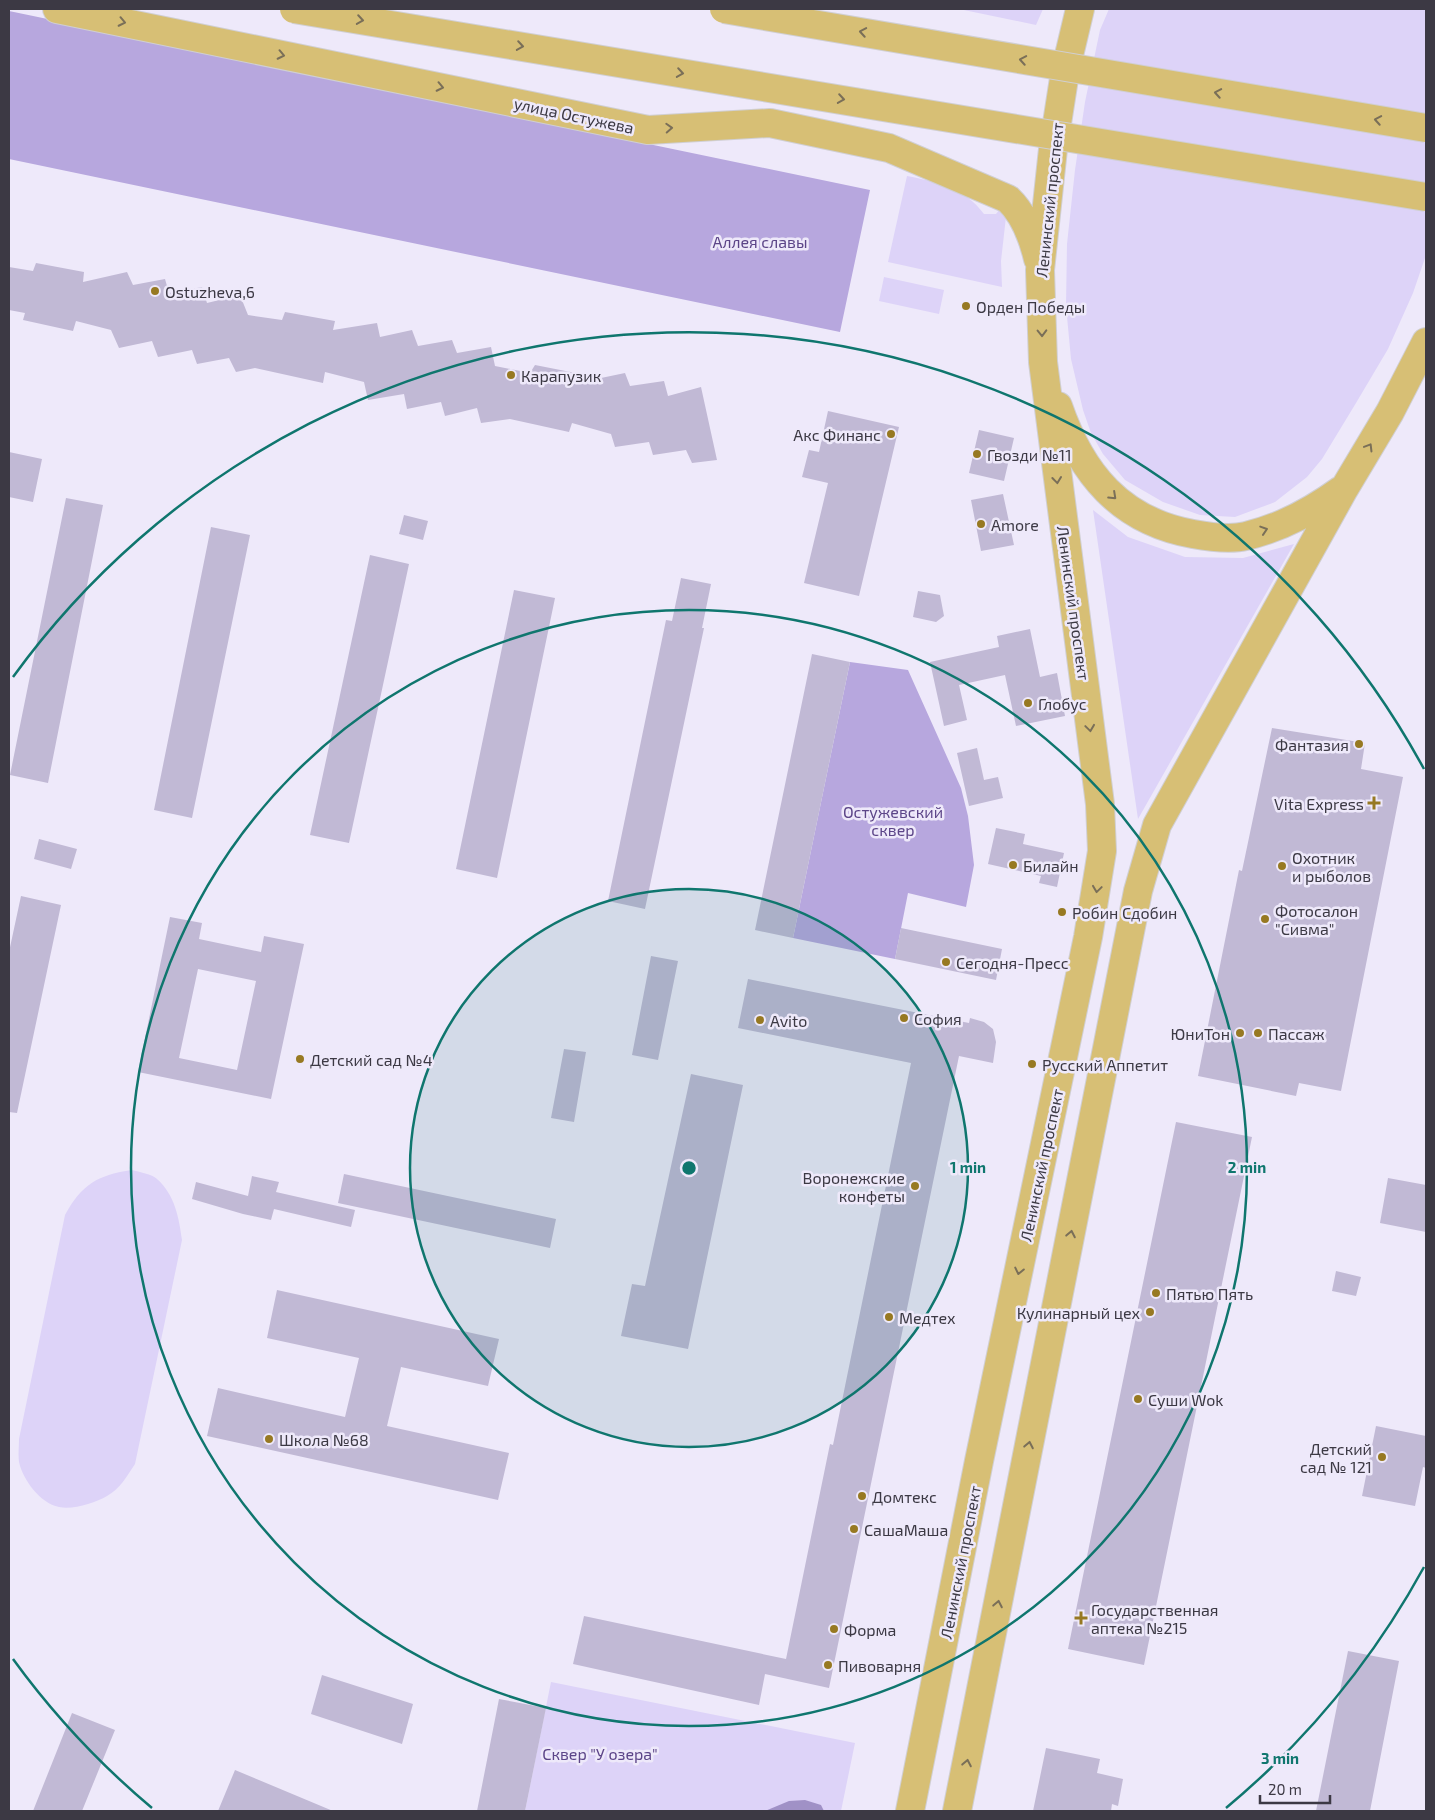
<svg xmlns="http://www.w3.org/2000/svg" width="1435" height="1820" viewBox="0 0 1435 1820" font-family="'Exo 2',sans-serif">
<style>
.green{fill:#ddd3f8}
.forest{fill:#b7a7de}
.water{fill:#a091c6}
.building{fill:#c1b9d5;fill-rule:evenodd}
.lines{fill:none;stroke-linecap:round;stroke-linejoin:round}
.primary-casing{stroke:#d0cfd2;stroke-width:30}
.primary{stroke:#d7bf75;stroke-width:28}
.primary-bridge-casing{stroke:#d0cfd2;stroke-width:30;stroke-linecap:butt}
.primary-bridge{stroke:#d7bf75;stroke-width:28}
.oneway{stroke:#7a6f58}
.ring{fill:none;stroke:#0f766e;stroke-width:2.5}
.poi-dot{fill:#977922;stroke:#eee9fa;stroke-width:2}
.labels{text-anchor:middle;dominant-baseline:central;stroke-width:5;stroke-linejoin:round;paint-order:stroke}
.street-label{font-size:16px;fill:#3c3944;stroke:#eee9fa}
.park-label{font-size:16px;fill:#5c4588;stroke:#eee9fa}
.poi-label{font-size:16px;fill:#3c3944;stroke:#eee9fa;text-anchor:start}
.centre{fill:#0f766e;stroke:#eee9fa;stroke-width:2.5}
.ring-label{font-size:15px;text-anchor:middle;font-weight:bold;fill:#0f766e;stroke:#eee9fa;stroke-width:5;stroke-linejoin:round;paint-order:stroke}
</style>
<rect width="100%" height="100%" fill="#eee9fa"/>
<path class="green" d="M959,9H1043L1036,25Z
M1109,9H1426V255L1413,293L1388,349L1356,403L1322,459L1307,477L1275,502L1235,517L1200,515L1163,502L1125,480L1103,454L1091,433L1083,410L1071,359L1066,306L1067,244L1075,170L1085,102L1100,30Z
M907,176C937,182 964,187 984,214H996L1008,199L1001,261L1002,287L888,262Z
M884,277L944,290L939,314L879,301Z
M1093,510L1128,537L1185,557L1243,558L1294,544L1138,819Z
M132,1170C139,1172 152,1174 157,1179C175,1195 179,1218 182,1240L135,1464C127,1476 120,1489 107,1496C95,1503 73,1510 59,1507C40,1503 23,1480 19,1462C18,1455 19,1446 19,1439L65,1215C82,1184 98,1175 132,1170Z
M551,1682L855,1743L841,1811H525Z"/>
<path class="forest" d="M9,11L870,190L840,332L9,159Z
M850,662L908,670L961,788L968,816L974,865L966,907L908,893L895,959L793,938Z"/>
<path class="water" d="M805,1800L821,1805L824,1811H765L789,1801Z"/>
<path class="building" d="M36,263L84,272L83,282L127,272L133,285L165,279L169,293L202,287L207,303L240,295L248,315L282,320L285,312L335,321L333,330L377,323L380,337L412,330L418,346L452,340L457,353L491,347L495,366L530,373L535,365L601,378L625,373L630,386L664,381L668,396L701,387L717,460L692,463L686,450L653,455L649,442L615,447L611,434L572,423L569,432L510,419L481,423L477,408L445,416L441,402L407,409L404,394L368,400L364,382L325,372L323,383L255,368L236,372L229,358L197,364L192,350L158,357L152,341L119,348L111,330L76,321L73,331L23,320L25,313L9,310V267L33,271Z
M828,411L899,427L859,596L804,583L828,483L802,477L809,450L819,452Z
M979,430L1014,438L1004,481L969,473Z
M9,452L42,459L33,502L9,497Z
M1003,494L1014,545L981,551L971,500Z
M66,498L103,505L48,783L10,775Z
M404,515L428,521L423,540L399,534Z
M211,527L250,535L192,818L154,810Z
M370,555L409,564L349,843L310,835Z
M681,578L711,584L702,628H704L645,909L608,901L666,620L672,621Z
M514,590L555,598L497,878L456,869Z
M918,591L940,595L944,616L936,622L913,617Z
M1030,629L1040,677L1057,673L1065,716L1016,726L1005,675L959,685L967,720L944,726L930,662L999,647L997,636Z
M812,654L850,662L793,938L755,930Z
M1272,728L1365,743L1361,769L1403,777L1341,1091L1299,1083L1296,1096L1198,1076L1239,870L1242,871Z
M977,748L984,780L998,777L1003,798L969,806L957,753Z
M996,828L1025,834L1023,844L1064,853L1057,887L1039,883L1041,876L988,864Z
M39,839L77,849L71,869L34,859Z
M21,896L61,905L17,1113L9,1112V952Z
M170,917L202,923L199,939L261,952L264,936L304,944L271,1099L138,1072ZM198,969L256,981L237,1070L179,1058Z
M901,928L1002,949L996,980L895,959Z
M651,956L678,961L658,1060L632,1055Z
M748,979L969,1023L970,1018L984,1022L993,1029L996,1042L993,1063L959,1056L829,1688L765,1674L759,1705L573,1664L584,1616L786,1659L830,1444L833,1445L911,1063L738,1028Z
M564,1049L586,1052L574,1122L551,1118Z
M691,1074L743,1085L688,1349L621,1336L632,1284L645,1286Z
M1176,1122L1252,1137L1144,1665L1068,1649Z
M344,1174L556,1219L550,1248L338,1203Z
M252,1176L279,1182L276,1192L355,1210L351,1227L274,1209L271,1220L243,1214L192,1199L196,1182L248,1196Z
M1388,1178L1426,1185V1232L1380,1223Z
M1336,1271L1361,1277L1356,1296L1332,1291Z
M277,1290L499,1339L488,1386L401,1367L387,1426L509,1453L498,1500L207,1436L218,1388L345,1417L359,1358L267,1338Z
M1376,1426L1426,1436V1468L1423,1467L1415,1506L1362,1496Z
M1348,1651L1399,1661L1370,1811H1316Z
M322,1675L413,1704L402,1744L311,1714Z
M499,1699L546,1708L525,1811H477Z
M72,1713L115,1730L82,1811H33Z
M1046,1748L1100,1759L1097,1773L1123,1779L1118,1806L1112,1804L1111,1811H1033Z
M235,1770L333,1811H218Z"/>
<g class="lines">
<g class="primary-casing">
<path id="primary" d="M57,9L648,130L770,123L889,148L1008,199C1024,214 1033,238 1038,259
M1058,406C1081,473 1120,521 1193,534C1209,537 1230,540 1246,536C1281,528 1312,511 1341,490
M910,1811L979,1461L1088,937L1102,851L1100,804L1043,362L1040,270L1053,149L1065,72L1080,9
M957,1811L1138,891L1157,825L1344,489L1390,412L1426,342"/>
</g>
<use href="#primary" class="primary"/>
<g class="primary-bridge-casing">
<path id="primary-bridge" d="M294,9L1426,197
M724,9L1426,128"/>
</g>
<use href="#primary-bridge" class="primary-bridge"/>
</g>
<defs><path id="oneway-chevron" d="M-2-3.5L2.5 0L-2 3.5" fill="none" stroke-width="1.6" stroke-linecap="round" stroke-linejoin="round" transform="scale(1.25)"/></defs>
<g class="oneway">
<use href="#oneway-chevron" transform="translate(360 20) rotate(9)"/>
<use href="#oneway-chevron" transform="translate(122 22) rotate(12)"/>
<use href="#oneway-chevron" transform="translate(863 32) rotate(-170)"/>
<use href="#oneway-chevron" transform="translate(520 46) rotate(9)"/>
<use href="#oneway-chevron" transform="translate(281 55) rotate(12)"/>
<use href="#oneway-chevron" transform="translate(1023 60) rotate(-170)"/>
<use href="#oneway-chevron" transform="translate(680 73) rotate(9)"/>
<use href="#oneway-chevron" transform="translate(440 87) rotate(12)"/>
<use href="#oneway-chevron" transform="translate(1218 93) rotate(-170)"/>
<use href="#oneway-chevron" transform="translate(841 99) rotate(9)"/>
<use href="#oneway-chevron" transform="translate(1378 120) rotate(-170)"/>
<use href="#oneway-chevron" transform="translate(669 128) rotate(-3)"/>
<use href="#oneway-chevron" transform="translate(1042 333) rotate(89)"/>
<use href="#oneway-chevron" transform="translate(1369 447) rotate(-59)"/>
<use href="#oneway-chevron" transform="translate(1057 480) rotate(83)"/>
<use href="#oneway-chevron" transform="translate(1113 496) rotate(43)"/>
<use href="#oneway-chevron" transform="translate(1264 530) rotate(-18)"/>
<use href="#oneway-chevron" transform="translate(1090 728) rotate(82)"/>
<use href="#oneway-chevron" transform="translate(1097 889) rotate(98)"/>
<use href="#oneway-chevron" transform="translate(1071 1234) rotate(-79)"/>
<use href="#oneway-chevron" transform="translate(1019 1271) rotate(102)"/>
<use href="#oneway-chevron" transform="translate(1029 1445) rotate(-79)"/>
<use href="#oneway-chevron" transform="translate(998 1604) rotate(-79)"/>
<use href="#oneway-chevron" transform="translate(967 1763) rotate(-79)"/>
</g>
<circle cx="689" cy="1168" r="279" fill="#0f766e" fill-opacity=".12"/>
<g class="ring">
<circle cx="689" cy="1168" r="279"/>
<circle cx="689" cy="1168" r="558"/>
<path d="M1424 1567A836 836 0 0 1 1226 1808M152 1808A836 836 0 0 1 13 1659M13 677A836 836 0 0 1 1424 769"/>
</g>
<g class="poi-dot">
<circle cx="155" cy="291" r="5"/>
<circle cx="966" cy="306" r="5"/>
<circle cx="511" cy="375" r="5"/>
<circle cx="891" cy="434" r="5"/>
<circle cx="977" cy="454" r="5"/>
<circle cx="981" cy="524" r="5"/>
<circle cx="1028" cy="703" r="5"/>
<circle cx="1359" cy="744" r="5"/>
<path d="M1371.5 795.5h5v5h5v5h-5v5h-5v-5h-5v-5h5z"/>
<circle cx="1013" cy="865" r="5"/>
<circle cx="1282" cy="866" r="5"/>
<circle cx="1062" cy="912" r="5"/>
<circle cx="1265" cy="919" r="5"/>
<circle cx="946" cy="962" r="5"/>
<circle cx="904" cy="1018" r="5"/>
<circle cx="760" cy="1020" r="5"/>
<circle cx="1240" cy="1033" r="5"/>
<circle cx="1258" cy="1033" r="5"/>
<circle cx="300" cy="1059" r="5"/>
<circle cx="1032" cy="1064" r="5"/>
<circle cx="915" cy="1186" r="5"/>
<circle cx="1156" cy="1293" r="5"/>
<circle cx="1150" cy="1312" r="5"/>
<circle cx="889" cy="1317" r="5"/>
<circle cx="1138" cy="1399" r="5"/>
<circle cx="269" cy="1439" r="5"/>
<circle cx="1382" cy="1457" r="5"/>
<circle cx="862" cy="1496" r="5"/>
<circle cx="854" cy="1529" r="5"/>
<path d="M1078.5 1610.5h5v5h5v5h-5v5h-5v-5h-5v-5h5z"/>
<circle cx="834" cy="1629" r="5"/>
<circle cx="828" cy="1665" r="5"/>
</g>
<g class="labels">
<g class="street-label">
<text transform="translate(574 115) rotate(12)">улица Остужева</text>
<text transform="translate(1049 200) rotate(-84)">Ленинский проспект</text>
<text transform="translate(1074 603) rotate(82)">Ленинский проспект</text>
<text transform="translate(1041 1165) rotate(-78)">Ленинский проспект</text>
<text transform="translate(960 1562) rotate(-79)">Ленинский проспект</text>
</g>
<g class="park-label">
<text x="760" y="241">Аллея славы</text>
<text x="893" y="811">Остужевский<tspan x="893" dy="18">сквер</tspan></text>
<text x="600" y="1753">Сквер "У озера"</text>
</g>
<g class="poi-label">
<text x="165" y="291">Ostuzheva,6</text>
<text x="976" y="306">Орден Победы</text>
<text x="521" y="375">Карапузик</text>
<text x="881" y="434" text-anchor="end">Акс Финанс</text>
<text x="987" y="454">Гвозди №11</text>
<text x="991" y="524">Amore</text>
<text x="1038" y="703">Глобус</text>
<text x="1349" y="744" text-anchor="end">Фантазия</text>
<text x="1364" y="803" text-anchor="end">Vita Express</text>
<text x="1292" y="857">Охотник<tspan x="1292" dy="18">и рыболов</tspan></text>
<text x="1023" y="865">Билайн</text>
<text x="1275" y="910">Фотосалон<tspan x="1275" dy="18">"Сивма"</tspan></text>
<text x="1072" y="912">Робин Сдобин</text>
<text x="956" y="962">Сегодня-Пресс</text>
<text x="914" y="1018">София</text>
<text x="770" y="1020">Avito</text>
<text x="1230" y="1033" text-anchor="end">ЮниТон</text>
<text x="1268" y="1033">Пассаж</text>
<text x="310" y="1059">Детский сад №4</text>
<text x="1042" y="1064">Русский Аппетит</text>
<text x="905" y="1177" text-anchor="end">Воронежские<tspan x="905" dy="18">конфеты</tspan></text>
<text x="1166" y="1293">Пятью Пять</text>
<text x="1140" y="1312" text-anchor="end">Кулинарный цех</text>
<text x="899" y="1317">Медтех</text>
<text x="1148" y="1399">Суши Wok</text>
<text x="279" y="1439">Школа №68</text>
<text x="1372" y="1448" text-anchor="end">Детский<tspan x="1372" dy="18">сад № 121</tspan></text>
<text x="872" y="1496">Домтекс</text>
<text x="864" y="1529">СашаМаша</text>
<text x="1091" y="1609">Государственная<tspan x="1091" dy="18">аптека №215</tspan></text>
<text x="844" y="1629">Форма</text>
<text x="838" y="1665">Пивоварня</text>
</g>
</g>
<circle cx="689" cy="1168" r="8" class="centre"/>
<g class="ring-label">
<text x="968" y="1173">1 min</text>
<text x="1247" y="1173">2 min</text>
<text x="1280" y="1764">3 min</text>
</g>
<rect width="1435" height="1820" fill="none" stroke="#3c3944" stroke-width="20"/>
<path d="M1260 1795v8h70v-8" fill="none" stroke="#3c3944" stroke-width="2.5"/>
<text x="1268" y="1795" font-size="15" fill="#3c3944" stroke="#eee9fa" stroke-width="4" paint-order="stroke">20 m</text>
</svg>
